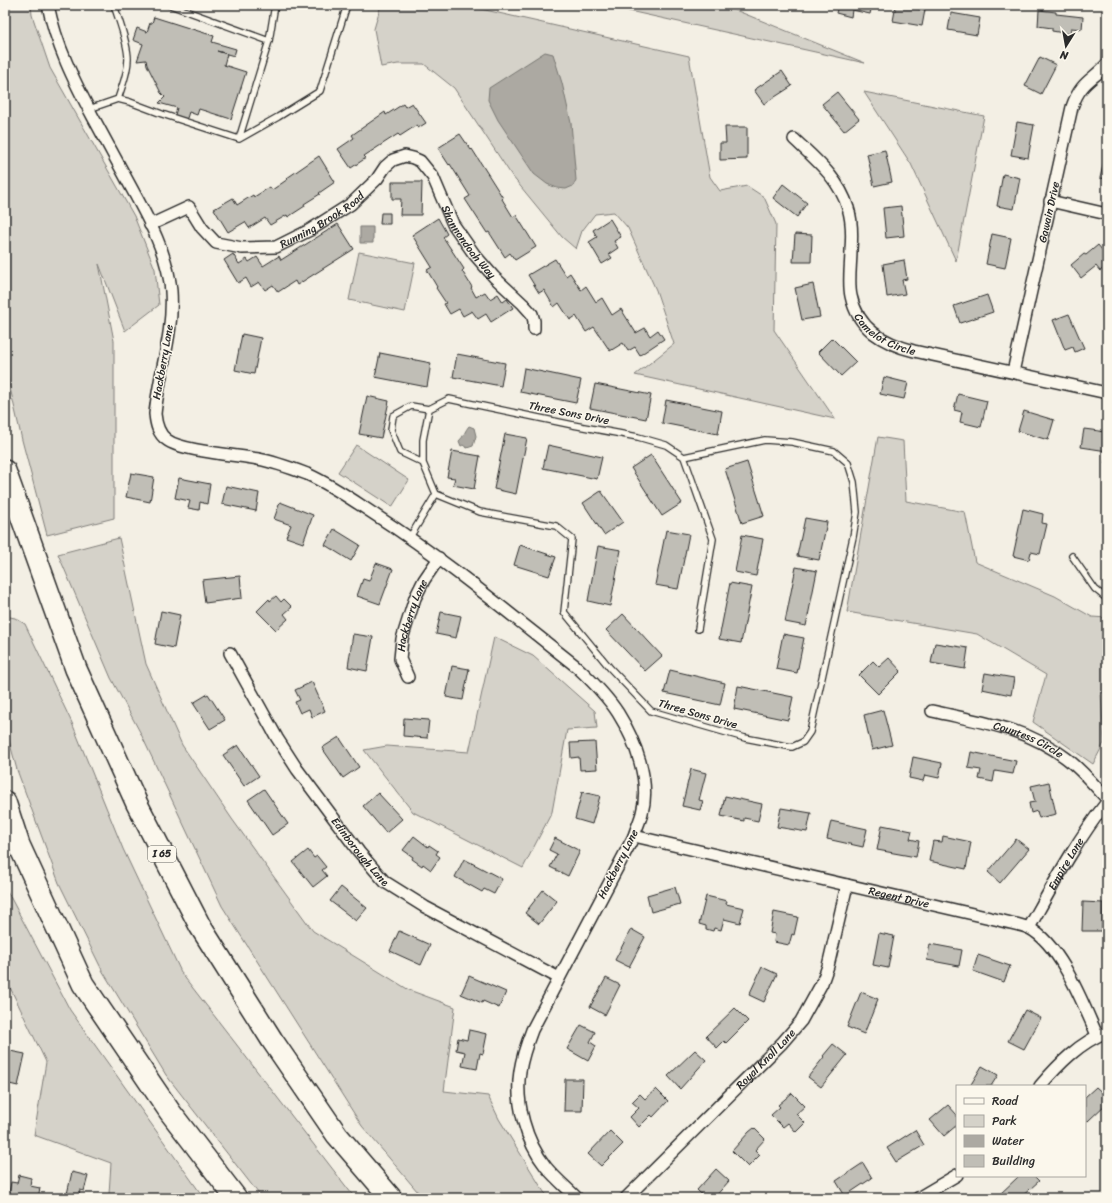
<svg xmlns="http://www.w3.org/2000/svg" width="1112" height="1203" viewBox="0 0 1112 1203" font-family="Sriracha,sans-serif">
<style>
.green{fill:#d5d2c9;stroke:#807e7a}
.water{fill:#aca9a2;stroke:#787772}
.building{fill:#c0beb6;stroke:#2b2b2b}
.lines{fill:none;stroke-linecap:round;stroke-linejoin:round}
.service-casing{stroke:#2b2b2b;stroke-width:8}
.minor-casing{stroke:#2b2b2b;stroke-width:14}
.motorway-casing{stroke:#2b2b2b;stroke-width:24}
.service{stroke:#fbf7ec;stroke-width:5.5}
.minor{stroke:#fbf7ec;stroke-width:11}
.motorway{stroke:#fbf7ec;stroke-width:21}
.labels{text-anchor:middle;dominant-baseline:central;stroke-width:3;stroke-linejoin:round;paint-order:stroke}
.shield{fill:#fbf7ec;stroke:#696865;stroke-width:1}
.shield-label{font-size:10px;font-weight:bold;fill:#2b2b2b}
.street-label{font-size:11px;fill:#2b2b2b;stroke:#fbf7ec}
</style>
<rect width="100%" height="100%" fill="#f3efe4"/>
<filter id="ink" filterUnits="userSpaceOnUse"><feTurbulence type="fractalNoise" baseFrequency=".025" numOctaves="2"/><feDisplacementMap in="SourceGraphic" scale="8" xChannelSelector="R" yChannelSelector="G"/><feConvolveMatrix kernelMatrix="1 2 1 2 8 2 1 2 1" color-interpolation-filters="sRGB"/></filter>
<g filter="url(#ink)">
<path class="green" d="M5,5H31L32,15L50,68L134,216L155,269L159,305L125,331L99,264L114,341V518L47,535L22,440L5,366Z
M381,5H463L689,56L710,177L720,191L747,186L764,197L776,224L774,330L835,419L635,375L674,344L656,290L628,228L614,212L595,214L582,231L576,249L562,237L512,176L454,88L424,64H398L381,67L374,29Z
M602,5H723L865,63Z
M864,92L984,116L956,261L911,164Z
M359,252L415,263L405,312L349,300Z
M878,437L903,441L906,501L965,512L975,562L1055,596L1092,617L1107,618V692L1101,693L1104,743L1093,764L1033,722L1046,675L977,634L847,612Z
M356,445L409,480L392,507L338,472Z
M119,538L146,664L182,745L232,819L313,931L409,990L455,1007L444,1091L488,1096L499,1119L544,1192L550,1198H423L362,1126L222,906L140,732L111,678L58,554Z
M5,616L15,618L25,624L72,723L123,849L182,974L355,1198H262L166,1075L102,970L59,883L17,770L5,725Z
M494,637L533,656L595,711L597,728L567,730L552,812L523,868L413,812L364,750L387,746L469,752Z
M5,887L70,1010L204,1198H122L109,1194L111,1163L34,1135L46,1062L5,977Z"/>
<path class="water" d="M545,52L553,54L562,83L571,123L576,180L573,186L566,189L557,188L547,184L534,174L498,120L488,100L489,88Z
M360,227H373V243H360Z
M469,426L474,428L476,436L473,446L467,448L463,445L461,446L459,441C464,437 465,430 469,426Z"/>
<path class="building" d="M838,5H872L870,14L852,10L851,17L836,13Z
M896,5L925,10L922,26L893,21Z
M1039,10L1056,12V14L1083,17L1082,29L1071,28L1070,34L1052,31V28L1038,26Z
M951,13L980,18L977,35L948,30Z
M154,17L214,36L212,42L236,49L234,56L217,51L227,54L224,65L246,72L231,119L199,109L197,115L189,112L186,121L174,118L177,108L159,103L165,97L161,93L147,65L146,60L137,61L143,44L133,40L137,28L147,32L150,23H152Z
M1040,57L1056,65L1041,94L1025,86Z
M782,71L792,86L764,104L754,90Z
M837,92L859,119L844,131L822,104Z
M412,103L426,123L418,128L417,125L400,136L398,134L364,156L366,158L351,168L338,149L354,138L352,135L385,112L386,115L403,104L405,107Z
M1017,122L1034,125L1028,158L1011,155Z
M725,127H747V159L720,160V143H726Z
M460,134L471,150L472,149L503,198L502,199L513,217L516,215L536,247L515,260L510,253L505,257L489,232L487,233L465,199L470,196L450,164L449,165L438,148Z
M885,150L892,182L874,186L867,154Z
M319,156L335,182L319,193L320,194L304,204L305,206L288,217L287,215L270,225L265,218L249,228L245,222L228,232L214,209L233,198L237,205L253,195L254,197L270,187L272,190L288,179L287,178Z
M1104,161L1107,162V179L1100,178Z
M1003,174L1020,178L1014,209L997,206Z
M392,182H422L421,215H400L401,199H392Z
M783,184L807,203L797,217L773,198Z
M901,206L904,236L886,238L883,208Z
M381,213H390V224H380Z
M438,218L447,234L443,237L464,269L462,271L472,287L471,288L476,297L485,292L490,299L498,294L503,302L507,299L513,308L491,322L486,314L478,319L472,311L463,316L459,309L450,314L444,304L446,303L436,288L437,287L427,270L432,267L412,235Z
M610,219L621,237L614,241L618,248L609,254L612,258L602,264L589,242L597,237L593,230Z
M338,224L354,249L297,285L295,281L278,292L273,285L265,290L259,282L251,287L246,278L238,283L224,260L233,254L239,264L247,259L249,262L257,257L263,266L279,256L281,260Z
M795,234L812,235L811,262H793Z
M992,234L1011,238L1005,268L986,264Z
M1098,245L1107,256V266L1100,271L1096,266L1081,278L1071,265L1084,254L1086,255Z
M555,259L566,276L570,273L581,290L586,286L596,302L602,298L612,315L621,309L636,333L645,328L650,336L658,330L664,339L640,355L635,347L628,351L623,343L610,351L594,327L586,332L576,316L570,320L559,303L554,307L544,290L539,293L528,275Z
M904,260L907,279L902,280L905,294L887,297L883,264Z
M813,284L820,317L802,320L795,288Z
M987,295L993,312L960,323L954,306Z
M1069,314L1084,348L1075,352L1073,347L1065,350L1053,320Z
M242,334L261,338L254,374L235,370Z
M832,338L856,362L841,376L818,352Z
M380,353L431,363L427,387L375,377Z
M457,354L505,363L501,386L453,377Z
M524,368L581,380L576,403L520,392Z
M884,377L908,383L904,399L880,394Z
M595,384L651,395L646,419L590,408Z
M958,394L987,401L981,427L960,422L962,412L954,410Z
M367,396L389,401L381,438L359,434Z
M666,400L722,411L718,434L662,423Z
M1024,411L1054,420L1048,440L1018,431Z
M1084,429L1107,432V463H1105L1107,451L1081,447Z
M505,434L527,438L516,494L494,489Z
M548,445L602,457L597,479L543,468Z
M452,451L480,456L474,489L453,485L455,478L447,477Z
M651,455L682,503L662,516L631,468Z
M747,462L764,516L742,523L725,469Z
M131,473L154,477L150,502L126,497Z
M179,478L210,484L207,504L200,502L199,510L188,508L190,501L175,498Z
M226,486L259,493L256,511L222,504Z
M601,491L623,522L604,535L583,503Z
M280,502L313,515L303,543L286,537L291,525L274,519Z
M1023,509L1043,514L1042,523L1047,524L1040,554L1031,552L1029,560L1013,556Z
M805,518L827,522L819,560L797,556Z
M334,529L360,545L351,561L325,545Z
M666,530L689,534L678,589L655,585Z
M742,535L763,539L756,576L735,572Z
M520,545L556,557L549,576L514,565Z
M598,546L621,550L610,606L588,601Z
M376,563L393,569L380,604L357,596L363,579L369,581Z
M796,567L817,571L806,626L785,622Z
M240,576L242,598L205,603L202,580Z
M730,583L752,587L741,643L719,639Z
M276,596L281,602L284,599L292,607L284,614L288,619L276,630L257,611L269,599L270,601Z
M161,611L180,615L174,648L155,644Z
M441,612L461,616L456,638L436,634Z
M623,614L662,656L645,671L606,630Z
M353,634L373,637L367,671L348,667Z
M783,634L804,638L797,673L776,669Z
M935,643L968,648L965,669L931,663Z
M889,658L901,671L878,694L859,675L873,661L879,667Z
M452,666L469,669L463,700L446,697Z
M670,670L725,683L720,705L664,693Z
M985,673L1014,678L1011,695L982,689Z
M312,682L325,711L312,717L309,709L300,713L295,702L300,700L295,690Z
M738,686L793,697L788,720L734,709Z
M208,694L225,720L210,729L193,703Z
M883,710L892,745L872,750L864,715Z
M404,718L429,720L427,738L403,736Z
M339,737L359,767L343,778L322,748Z
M595,742L597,769L580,770L579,757L571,758L570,743Z
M238,745L259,776L244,786L223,755Z
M971,752L1016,761L1013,774L995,771L993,782L979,779L981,770L968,768Z
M913,757L942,763L939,778L925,775L923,781L909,778Z
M691,769L706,773L699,800L703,801L700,810L682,806Z
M1049,782L1056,814L1039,818L1037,811L1031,813L1029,803L1035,802L1031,786Z
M264,789L288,824L272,835L248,800Z
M582,792L600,796L592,824L575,819Z
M378,793L402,819L386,833L363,806Z
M725,796L762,804L758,821L744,818V821L721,816Z
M781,808L811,813L807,832L777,827Z
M831,821L867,829L863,847L827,839Z
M882,825L912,831L910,839L919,841L916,857L877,850Z
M414,836L428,847L429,845L438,851L436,854L440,857L431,870L423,864L422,866L412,859L413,857L403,850Z
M943,836L971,842L966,869L929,861L933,841L942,842Z
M555,838L580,851L568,876L550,867L557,854L549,850Z
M1016,839L1029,849L1000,883L988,872Z
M308,850L314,858L317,856L326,867L322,870L327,876L313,887L293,862Z
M464,859L502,879L494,894L484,889L482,892L455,877Z
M341,887L367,908L356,921L330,901Z
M675,887L680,904L651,912L647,895Z
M543,890L557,901L539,924L525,913Z
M706,896L727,901L726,904L744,908L740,923L724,919L721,930L714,928L713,931L706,929V926L699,924Z
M1083,902L1103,903L1102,931H1082Z
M774,912L798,917L794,935L792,934L789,945L774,942L775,934L770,933Z
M631,929L645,937L629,967L615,960Z
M399,931L430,945L421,965L390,951Z
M879,933L894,936L888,968L873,965Z
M930,944L962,950L959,966L927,960Z
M978,955L1010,966L1004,982L973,971Z
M762,967L777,974L764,1002L749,995Z
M469,976L506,992L499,1008L483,1001L482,1003L461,994Z
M606,978L620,985L605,1015L590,1007Z
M861,992L878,999L864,1034L847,1027Z
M735,1008L748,1021L726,1043L724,1041L717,1048L706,1036Z
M1025,1010L1041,1018L1024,1049L1008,1041Z
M581,1025L595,1032L590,1042L596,1046L588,1061L567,1049Z
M469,1030L487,1034L483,1054L480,1053L477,1069L462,1066L465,1052L456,1050L458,1038L467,1040Z
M833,1044L847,1055L821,1087L808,1077L824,1057L823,1056Z
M5,1050L25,1054L18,1086L5,1083Z
M695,1050L706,1060L680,1089L668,1076Z
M982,1066L998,1075L991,1086H970Z
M565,1079H583L582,1111H564Z
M1096,1087L1107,1097V1103L1088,1121L1085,1119V1097Z
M656,1089L668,1101L653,1117L651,1115L639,1127L630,1117L639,1108L632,1102L640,1094L645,1099Z
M792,1093L805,1106L796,1114L805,1123L796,1132L788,1123L783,1127L771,1115L780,1107L778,1105Z
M948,1105L957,1115V1125L944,1136L930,1120Z
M754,1128L765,1139L755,1150L760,1155L748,1167L732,1151L749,1132Z
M915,1130L924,1145L896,1162L887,1148Z
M610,1131L623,1144L601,1166L588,1154Z
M863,1163L872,1178L845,1196L836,1181Z
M716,1169L729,1181L714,1198H705L697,1190Z
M72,1172L88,1176L84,1191L80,1190L79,1196L86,1198H64L66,1194H67Z
M19,1175L31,1178L30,1186L40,1188L38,1198H8L11,1182L17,1183Z
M1019,1176H1034L1039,1181L1020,1198H1000L998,1196Z"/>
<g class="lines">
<g class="service-casing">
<path id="service" d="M114,5C119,21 128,43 128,59C128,73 122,86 118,99
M170,5L269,41
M275,5L269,41L239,139L278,117L320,91L347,5
M89,109L118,99L130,102L162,114L239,139
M423,463V440L429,409
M436,494L423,463L400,452L391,430L393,416L411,406L429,409L449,399L573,425L638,437L666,445L684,457L713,539L698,629
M410,537L436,494L480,512L556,526L572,539L564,612L610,668L651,711L745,738L792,747L803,742L810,732L853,537L857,512L854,482L848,463L834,451L792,442L765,440L684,457
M1072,556L1095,589L1107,599"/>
</g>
<g class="minor-casing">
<g id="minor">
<path d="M48,5C56,45 74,81 93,117C106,141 119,165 132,189C149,220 168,255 171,291C174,333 159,373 155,414C156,424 158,434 167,440C181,451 237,455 258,459C275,462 291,468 307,474C332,485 354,501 377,516C447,561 511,615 577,667C592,681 607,696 618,713C635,740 651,781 642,813C640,821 636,829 634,836L532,1030C527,1043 522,1057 520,1071C515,1103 526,1142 546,1167C555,1178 567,1188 577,1198"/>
<path id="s1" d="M794,139C815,159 839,178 848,208C852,220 852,237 851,250C851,265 848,282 851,296C858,329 883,343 914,351L1107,393"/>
<path d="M1050,201L1107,214"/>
<path id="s2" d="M150,225L189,207L202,228L216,243L242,248L276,247L310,230L351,204L377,179L385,167L393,160L405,156L413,158L420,161L433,177L453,224L474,254L494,277L523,304L532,314L534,321V329"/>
<path id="s3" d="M1013,372L1072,107C1081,81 1092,81 1107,64"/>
<path id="s4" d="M230,653L277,738L297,769L359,852L385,882L425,907L559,978"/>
<path id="s5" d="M408,677L400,659L402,639L415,598L424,580L439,558"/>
<path id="s6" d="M932,711C979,722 1026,727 1066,758C1082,770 1094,785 1107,799"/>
<path id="s7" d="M634,836L999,920C1008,923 1020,924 1029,928C1061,945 1083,1004 1097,1035"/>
<path id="s8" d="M1029,928C1053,885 1076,841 1107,802"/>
<path d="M1040,1086C1058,1065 1080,1042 1107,1032"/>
<path id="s9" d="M626,1198L782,1043L801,1021L822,983L828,966L847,885"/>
<path d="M918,1198L957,1175"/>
</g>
</g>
<g class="motorway-casing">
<path id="motorway" d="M5,471L76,669L137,804L200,926L272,1040L337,1135L391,1198
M5,802L19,845L83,984L170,1112L236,1198"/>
</g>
<use href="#service" class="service"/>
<use href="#minor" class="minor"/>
<use href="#motorway" class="motorway"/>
</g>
</g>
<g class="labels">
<rect class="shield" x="148" y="846" width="28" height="16" rx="3"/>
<g class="shield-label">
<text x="162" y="854">I 65</text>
</g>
<g class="street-label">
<text stroke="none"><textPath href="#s3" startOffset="164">Gawain Drive</textPath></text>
<text stroke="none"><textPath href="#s2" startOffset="202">Running Brook Road</textPath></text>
<text stroke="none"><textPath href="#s2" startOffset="420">Shannondoah Way</textPath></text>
<text stroke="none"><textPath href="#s1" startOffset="232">Camelot Circle</textPath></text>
<text transform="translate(163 362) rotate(-80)">Hackberry Lane</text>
<text transform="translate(569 413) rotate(11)">Three Sons Drive</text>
<text stroke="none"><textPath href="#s5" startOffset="65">Hackberry Lane</textPath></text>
<text transform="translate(698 714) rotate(16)">Three Sons Drive</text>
<text stroke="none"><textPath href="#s6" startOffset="101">Countess Circle</textPath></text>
<text stroke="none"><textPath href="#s4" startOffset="238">Edinborough Lane</textPath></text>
<text transform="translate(618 864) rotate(-63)">Hackberry Lane</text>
<text stroke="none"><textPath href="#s8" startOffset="74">Empire Lane</textPath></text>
<text stroke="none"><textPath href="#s7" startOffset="272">Regent Drive</textPath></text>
<text stroke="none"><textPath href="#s9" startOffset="197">Royal Knoll Lane</textPath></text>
</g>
</g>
<rect width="1112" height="1203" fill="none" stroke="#fbf7ec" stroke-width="20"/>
<rect x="10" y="10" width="1092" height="1183" fill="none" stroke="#2b2b2b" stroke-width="1.5" filter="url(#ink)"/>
<rect x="956" y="1085" width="130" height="92" fill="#fbf7ec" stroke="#a8a59f"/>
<rect x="964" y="1098" width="20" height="6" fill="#fbf7ec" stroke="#a8a59f"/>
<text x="992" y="1105" font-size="12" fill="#2b2b2b">Road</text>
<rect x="964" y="1115" width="20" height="12" fill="#d5d2c9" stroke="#a8a59f"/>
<text x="992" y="1125" font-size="12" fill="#2b2b2b">Park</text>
<rect x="964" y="1135" width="20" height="12" fill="#aca9a2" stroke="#a8a59f"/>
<text x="992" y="1145" font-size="12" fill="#2b2b2b">Water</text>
<rect x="964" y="1155" width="20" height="12" fill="#c0beb6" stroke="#a8a59f"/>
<text x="992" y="1165" font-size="12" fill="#2b2b2b">Building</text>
<g transform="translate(1066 46) rotate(191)" stroke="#fbf7ec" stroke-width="3" paint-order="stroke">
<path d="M0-3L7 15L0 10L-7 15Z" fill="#2b2b2b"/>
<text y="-6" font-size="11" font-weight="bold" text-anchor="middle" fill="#2b2b2b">N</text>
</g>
</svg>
